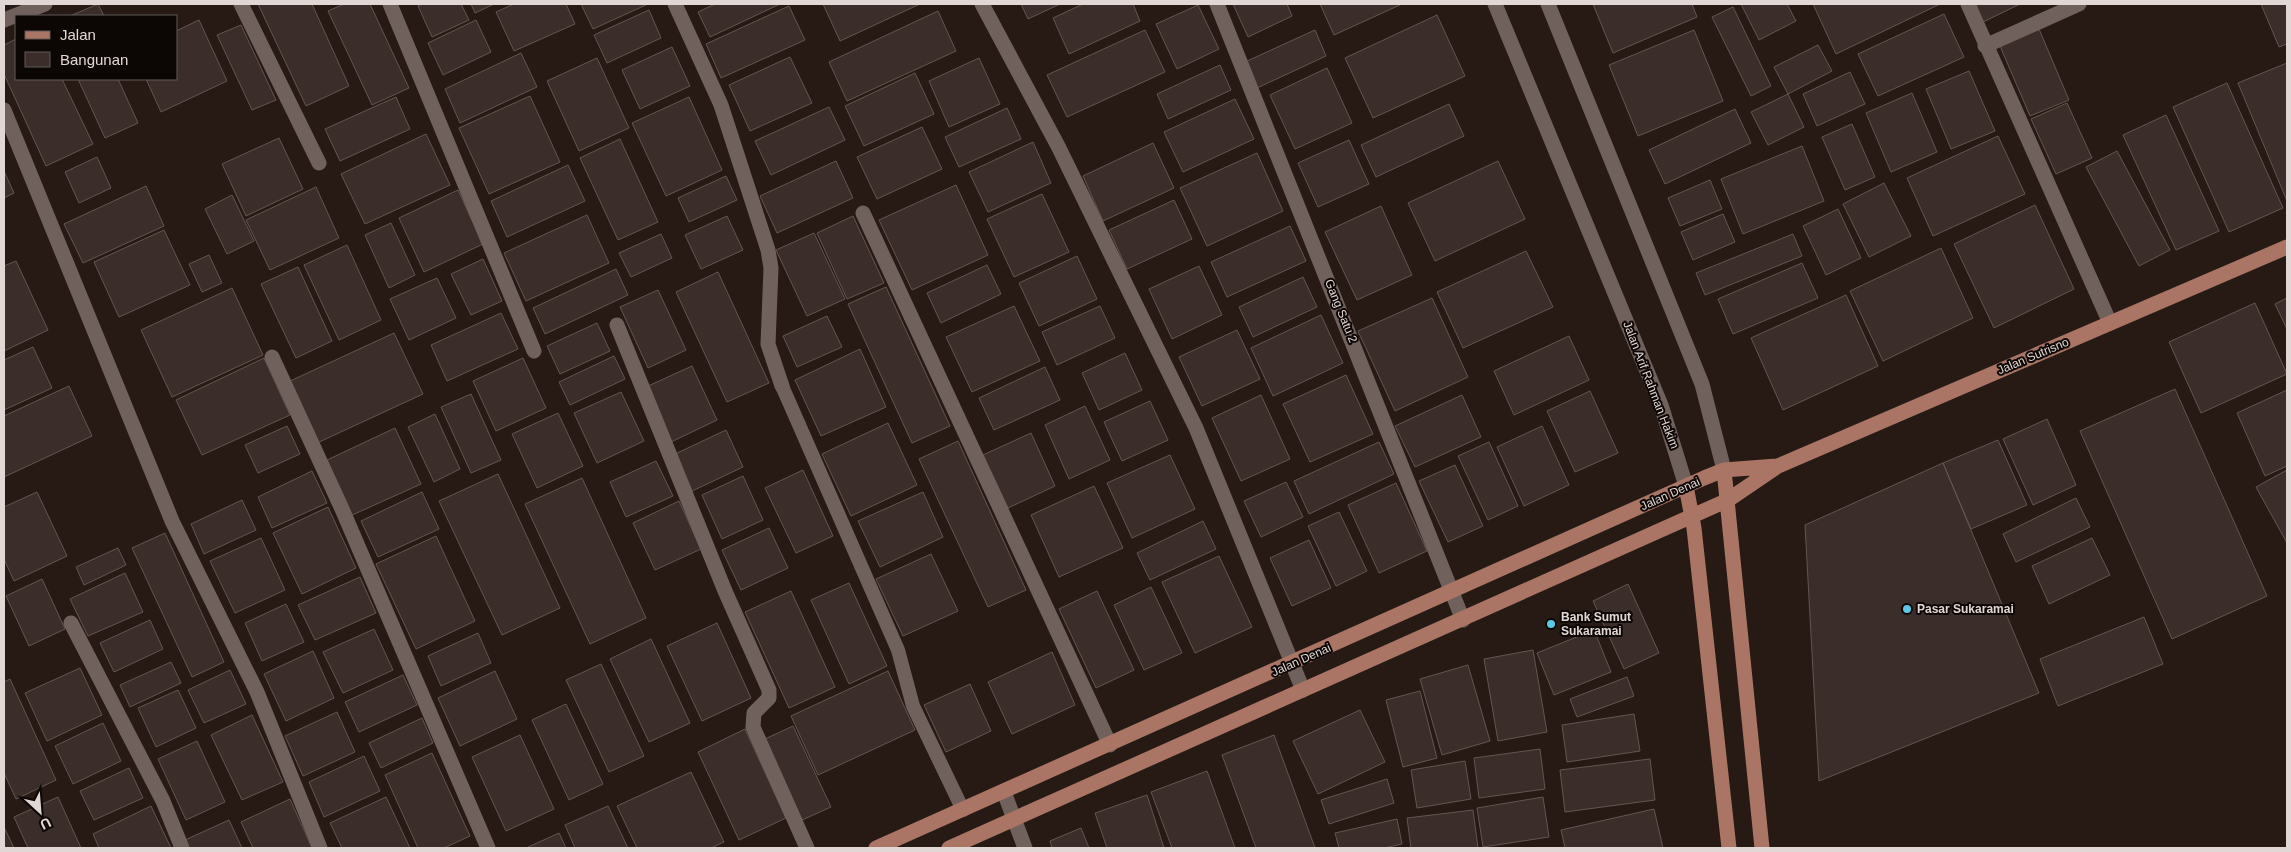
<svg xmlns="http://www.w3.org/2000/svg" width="2291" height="852" viewBox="0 0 2291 852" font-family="Helvetica,sans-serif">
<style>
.building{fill:#3b2d29;stroke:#655550}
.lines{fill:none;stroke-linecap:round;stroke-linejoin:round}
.lane{stroke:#71615c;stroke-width:14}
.street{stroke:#71615c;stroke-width:15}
.secondary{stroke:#71615c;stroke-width:15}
.primary{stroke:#aa7564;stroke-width:15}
.poi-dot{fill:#5ac8e6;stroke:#0c0605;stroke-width:2}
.labels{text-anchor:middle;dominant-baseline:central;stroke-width:4;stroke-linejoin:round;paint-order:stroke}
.street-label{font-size:12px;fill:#e1d7d4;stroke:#0c0605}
.poi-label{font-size:12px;font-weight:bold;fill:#e1d7d4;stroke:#0c0605;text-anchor:start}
</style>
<rect width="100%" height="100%" fill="#271a15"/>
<path class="building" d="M98,4L104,16H70Z
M258,4H312L349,86L306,106Z
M344,4H370L409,88L372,105L328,11Z
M422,4H461L469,20L432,37L418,6Z
M471,4H494L475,13Z
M514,4H566L575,24L514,51L496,12Z
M581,4H648L593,29Z
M715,4H780L710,37L698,12Z
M823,4H920L840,41Z
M1021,4H1060L1028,19Z
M1083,4H1133L1140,21L1069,54L1053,18Z
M1233,4H1287L1292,16L1248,37Z
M1320,4H1402L1334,35Z
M1593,4H1692L1697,17L1613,53Z
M1741,4H1787L1796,21L1759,40Z
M1813,4H1940L1836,54Z
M1971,4H2020L1981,23Z
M2261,4H2287V44L2279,47Z
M1198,5L1219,49L1177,69L1156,24Z
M789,6L805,40L721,78L706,44Z
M1733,7L1771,86L1751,96L1712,17Z
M649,10L661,38L607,63L594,35Z
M938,11L956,51L847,101L829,62Z
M1944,14L1964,57L1878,96L1858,54Z
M1437,15L1465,76L1373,118L1345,58Z
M199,20L227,81L161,112L146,79H176V31Z
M476,20L491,52L443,75L428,43Z
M241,25L276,100L252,110L217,35Z
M2039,29L2069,100L2030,116L2000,46Z
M1145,30L1165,72L1067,117L1047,75Z
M1315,30L1326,56L1257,88L1245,62Z
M1694,30L1723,101L1638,136L1609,65Z
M16,39V79H62L93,144L46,166L4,74V45Z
M1818,45L1832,71L1788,94L1774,67Z
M672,47L690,86L640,109L622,70Z
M521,53L537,87L460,123L445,89Z
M790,57L812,103L750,131L729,85Z
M597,58L629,128L579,151L547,81Z
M979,58L1000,104L949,127L929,81Z
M2287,63V201L2238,83Z
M1220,65L1231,90L1168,119L1157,94Z
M1327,68L1352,123L1295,149L1270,95Z
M1969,71L1995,131L1951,149L1926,89Z
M1850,72L1865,104L1817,126L1803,94Z
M915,73L934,114L864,146L845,106Z
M78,79H118L138,123L105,138Z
M2227,83L2283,208L2229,232L2173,107Z
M1912,93L1937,152L1891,172L1866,113Z
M1788,94L1804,127L1768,145L1751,112Z
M530,96L560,162L489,194L459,128Z
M396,97L410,129L340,161L325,129Z
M689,97L722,170L666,196L632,123Z
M1235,99L1254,139L1183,172L1164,132Z
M2067,103L2092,158L2056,174L2031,119Z
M1449,104L1464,136L1376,177L1361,145Z
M829,107L845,140L771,175L755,141Z
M1007,108L1021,139L959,167L945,137Z
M1735,109L1751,143L1665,184L1649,150Z
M2166,115L2219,231L2176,250L2123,135Z
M1852,124L1875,177L1845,190L1822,137Z
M922,127L942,169L877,199L857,157Z
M426,134L450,185L365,224L341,174Z
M1998,136L2025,194L1933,236L1907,178Z
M279,138L303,189L246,216L222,164Z
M620,139L658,222L618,240L580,158Z
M1349,140L1369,184L1318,207L1298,163Z
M1033,142L1051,183L988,212L969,172Z
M1153,143L1174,188L1103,221L1083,176Z
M1802,146L1824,201L1743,234L1721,179Z
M2117,151L2170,250L2139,266L2086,167Z
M1257,153L1283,211L1207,246L1180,188Z
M97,157L111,188L79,203L65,172Z
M836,161L853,198L777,233L760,196Z
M1498,161L1525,219L1435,261L1408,203Z
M568,165L585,201L507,237L491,201Z
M4,171L14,193L4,198Z
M726,176L737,200L689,222L678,198Z
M1710,180L1722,209L1680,226L1668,198Z
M1884,183L1911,236L1869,257L1843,204Z
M956,185L988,255L912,290L879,220Z
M146,186L164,226L83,263L64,224Z
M316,187L339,238L270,270L246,220Z
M458,190L483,244L424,272L399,218Z
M1042,194L1069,252L1014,277L987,219Z
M232,195L254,241L227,254L205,209Z
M1174,200L1192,239L1127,269L1109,230Z
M2035,205L2074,289L1994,328L1954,244Z
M1381,206L1412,275L1357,300L1325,232Z
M1838,209L1861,258L1826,275L1803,226Z
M1723,214L1735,242L1693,260L1681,232Z
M587,215L609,263L526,301L504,253Z
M727,216L743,250L701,269L685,235Z
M853,216L884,283L847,299L817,233Z
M391,223L415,275L389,288L365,235Z
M1290,226L1306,261L1227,297L1211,262Z
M164,230L190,285L119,317L94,262Z
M814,233L845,299L807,316L776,250Z
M661,234L672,258L631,277L619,253Z
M1793,234L1802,256L1705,295L1696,273Z
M347,245L381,320L339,340L304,265Z
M1941,248L1973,318L1883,361L1850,291Z
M1526,251L1553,307L1463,348L1437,292Z
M209,255L222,283L202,292L189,264Z
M1077,256L1097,299L1039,326L1019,283Z
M483,259L502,301L471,315L451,274Z
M16,261L48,330L4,351V266Z
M1802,263L1818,298L1733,334L1718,299Z
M987,265L1001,294L941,323L927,293Z
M1199,266L1222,315L1172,339L1149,289Z
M298,267L332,341L296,358L261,284Z
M616,269L628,295L545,334L533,308Z
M718,272L769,383L727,402L676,292Z
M1303,277L1317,307L1253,337L1239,307Z
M437,278L456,318L409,340L390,299Z
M886,287L950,426L912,443L848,304Z
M232,288L263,355L172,397L141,330Z
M658,290L686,350L648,368L620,307Z
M1846,295L1878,366L1783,410L1751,338Z
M1432,298L1468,377L1395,411L1358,331Z
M2287,298V329L2275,304Z
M2255,303L2287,374L2201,413L2169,342Z
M1014,306L1040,361L972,392L946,337Z
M1100,306L1115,338L1057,365L1042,332Z
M501,313L518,349L447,381L431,345Z
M1321,315L1343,363L1273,396L1251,348Z
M827,316L842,347L797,367L783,336Z
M597,323L610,351L560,374L547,346Z
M1237,330L1260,379L1202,406L1179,357Z
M394,333L423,394L317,443L288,382Z
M1569,336L1589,380L1514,415L1494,371Z
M33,347L52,388L4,410V360Z
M860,349L886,407L821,436L795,380Z
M1125,353L1142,390L1099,410L1082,373Z
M614,356L625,379L570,405L559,382Z
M264,358L290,415L202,455L176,400Z
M523,358L546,408L496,431L473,381Z
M692,366L717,420L671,442L646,387Z
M1045,367L1060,400L994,430L979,398Z
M1346,375L1373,434L1310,462L1283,404Z
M69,386L92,436L4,477V416Z
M2175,389L2267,596L2172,639L2080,431Z
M2287,390V466L2265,476L2237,413Z
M1590,391L1618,453L1575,472L1547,411Z
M621,392L644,441L597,463L574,413Z
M471,394L501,460L471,473L441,407Z
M1261,395L1290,459L1241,481L1212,418Z
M1462,395L1481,437L1415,467L1395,426Z
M1150,401L1168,440L1122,461L1104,422Z
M1085,406L1110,460L1069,479L1045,425Z
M558,413L583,466L537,488L512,434Z
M435,414L460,469L434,482L408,427Z
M2047,419L2076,485L2033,505L2003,439Z
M888,423L917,485L851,516L822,454Z
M287,426L300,454L258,473L245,445Z
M1542,426L1569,485L1524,506L1497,447Z
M395,428L421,484L350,516L325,461Z
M726,430L743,467L690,492L673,455Z
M1031,433L1055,486L1008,508L983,455Z
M1998,440L2027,505L1971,529L1943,463Z
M958,441L1026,590L988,607L919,459Z
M1379,442L1394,474L1309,514L1294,481Z
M1489,442L1518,506L1488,520L1458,456Z
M1170,455L1195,509L1132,538L1107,483Z
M656,461L673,496L626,517L610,482Z
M1943,463L2039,693L1819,781L1805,525Z
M1455,465L1483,526L1448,542L1419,481Z
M803,470L833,536L796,553L765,488Z
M2287,470V543L2256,487Z
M312,471L327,503L272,528L258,497Z
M498,474L560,608L502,635L439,501Z
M743,476L763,520L722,539L702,495Z
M582,478L646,618L590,644L525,504Z
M1286,482L1303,517L1261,537L1244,501Z
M1396,483L1427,551L1379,573L1348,505Z
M1094,486L1123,548L1059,577L1031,515Z
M37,492L67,556L14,581L4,559V507Z
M422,492L439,529L378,557L361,521Z
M923,492L943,537L880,567L858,521Z
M2076,498L2090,527L2016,562L2003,534Z
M242,500L256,530L204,554L191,524Z
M679,501L701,549L655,570L633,523Z
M328,507L356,568L302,594L273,533Z
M1339,512L1367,571L1336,586L1308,526Z
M1203,521L1216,549L1150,580L1137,553Z
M769,528L788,568L741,590L722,550Z
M165,533L224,662L192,677L132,548Z
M436,536L475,621L416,649L376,564Z
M261,538L285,590L235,613L210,561Z
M2092,538L2110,575L2049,604L2032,566Z
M1309,540L1331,588L1292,606L1270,558Z
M118,548L126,565L84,585L76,567Z
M931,554L958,611L903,636L876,579Z
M1219,556L1252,627L1195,653L1162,582Z
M125,573L143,612L88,636L70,599Z
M360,577L376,613L315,640L298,605Z
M42,579L65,629L29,646L6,596Z
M849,583L887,666L849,684L811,600Z
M1628,584L1659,653L1624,669L1593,601Z
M1151,587L1182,653L1144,670L1114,605Z
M791,591L835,687L789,708L745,612Z
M1097,591L1134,670L1096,688L1059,609Z
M286,604L304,642L262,661L245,623Z
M2144,617L2163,664L2058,706L2040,659Z
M150,620L163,649L114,672L100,643Z
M717,623L751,698L702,721L667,646Z
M374,629L393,670L343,693L323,652Z
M1594,630L1611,672L1554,695L1537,653Z
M478,633L491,663L441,686L428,656Z
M651,639L690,723L649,742L610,659Z
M1533,650L1547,732L1498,741L1484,659Z
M313,651L334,698L286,721L264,674Z
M1052,652L1075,705L1012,734L988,682Z
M171,662L181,683L130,707L120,685Z
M601,664L644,756L609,772L566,680Z
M1468,665L1490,741L1442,755L1420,679Z
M80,668L102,715L47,741L25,693Z
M230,670L246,704L204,723L188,690Z
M495,671L517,719L460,746L438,698Z
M888,671L915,730L818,775L791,716Z
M403,675L417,705L359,732L345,702Z
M1627,677L1634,696L1577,717L1570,699Z
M10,679L56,780L16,799L4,773V682Z
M970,684L991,731L946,752L924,705Z
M178,690L196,728L156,747L138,708Z
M1420,691L1437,758L1403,767L1386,700Z
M566,704L603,784L569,800L532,720Z
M1360,710L1385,762L1318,794L1293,741Z
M337,712L355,752L303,776L285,736Z
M1634,714L1640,751L1567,762L1562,725Z
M252,715L283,782L242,800L211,735Z
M422,718L433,743L381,768L369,743Z
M103,723L121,761L73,784L55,746Z
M793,726L831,807L802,820L765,739Z
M745,729L786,818L739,840L698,752Z
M520,735L554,809L506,831L472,757Z
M1274,735L1315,848H1256L1222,755Z
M197,741L225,802L186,820L158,759Z
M1540,749L1545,789L1479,798L1474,758Z
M432,753L470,836L444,848H418L385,775Z
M364,756L380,791L324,817L309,782Z
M1650,759L1655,800L1565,812L1560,770Z
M1465,761L1471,799L1417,808L1411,770Z
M129,768L143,798L94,820L80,791Z
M1207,771L1235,848H1172L1151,792Z
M691,772L724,842L711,848H637L617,806Z
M1387,779L1394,803L1329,824L1321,800Z
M1147,795L1164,848H1107L1095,813Z
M58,797L81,848H28L14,817Z
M386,797L410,848H342L330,823Z
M1543,797L1549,837L1483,847L1477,808Z
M290,799L312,848H253L241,822Z
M151,806L171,848H99L93,834Z
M608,806L628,848H575L565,825Z
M1654,809L1663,848H1565L1561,830Z
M1473,810L1478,848H1411L1407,818Z
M1397,819L1402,844L1384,848H1339L1335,833Z
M229,820L242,848H189L185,840Z
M4,827L14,848H4Z
M1081,828L1089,848H1052L1050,841Z
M559,833L566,848H526Z"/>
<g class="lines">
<path class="lane" d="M782,386L898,650L913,706L963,810"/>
<path class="street" d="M241,4L319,163
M390,4L534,351
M675,4L721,105L768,250L771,268L768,344L782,386
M982,4L1058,146L1196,428L1303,690
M1217,4L1463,620
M1968,4L2110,323
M4,20L45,4
M1985,46L2079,4
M4,110L172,521L257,692L320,848
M863,213L1110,745
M617,325L725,591L769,690V698L754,713L753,727L807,848
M272,357L342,509L488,848
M71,623L163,801L182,848
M1004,792L1025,848"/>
<path class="secondary" d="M1495,4L1661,405L1686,486
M1548,4L1702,384L1724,470"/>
<path class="primary" d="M1724,470L1762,848
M1686,486L1694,528L1729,848
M876,848L1704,478L1724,470L1777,466
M949,848L1728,500L1778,466L2287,247"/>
</g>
<g class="poi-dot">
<circle cx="1907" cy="609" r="5"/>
<circle cx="1551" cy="624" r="5"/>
</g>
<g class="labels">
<g class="street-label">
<text transform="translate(1341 311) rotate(68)">Gang Satu 2</text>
<text transform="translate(2033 356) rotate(-23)">Jalan Sutrisno</text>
<text transform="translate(1651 385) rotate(69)">Jalan Arif Rahman Hakim</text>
<text transform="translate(1670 494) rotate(-24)">Jalan Denai</text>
<text transform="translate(1301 660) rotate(-24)">Jalan Denai</text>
</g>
<g class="poi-label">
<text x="1917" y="609">Pasar Sukaramai</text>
<text x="1561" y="617">Bank Sumut<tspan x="1561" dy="14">Sukaramai</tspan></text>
</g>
</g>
<rect width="2291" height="852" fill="none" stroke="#e1d7d4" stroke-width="10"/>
<rect x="15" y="15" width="162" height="65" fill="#0c0605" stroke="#615a58"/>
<rect x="25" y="31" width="25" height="8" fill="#aa7564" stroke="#615a58"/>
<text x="60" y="40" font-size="15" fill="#e1d7d4">Jalan</text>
<rect x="25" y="52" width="25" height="15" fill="#3b2d29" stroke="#615a58"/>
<text x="60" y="65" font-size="15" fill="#e1d7d4">Bangunan</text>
<g transform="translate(40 812) rotate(154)" stroke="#0c0605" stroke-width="4" paint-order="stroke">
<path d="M0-4L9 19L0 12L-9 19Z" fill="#e1d7d4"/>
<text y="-8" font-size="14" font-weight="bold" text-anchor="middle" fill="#e1d7d4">U</text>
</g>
</svg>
